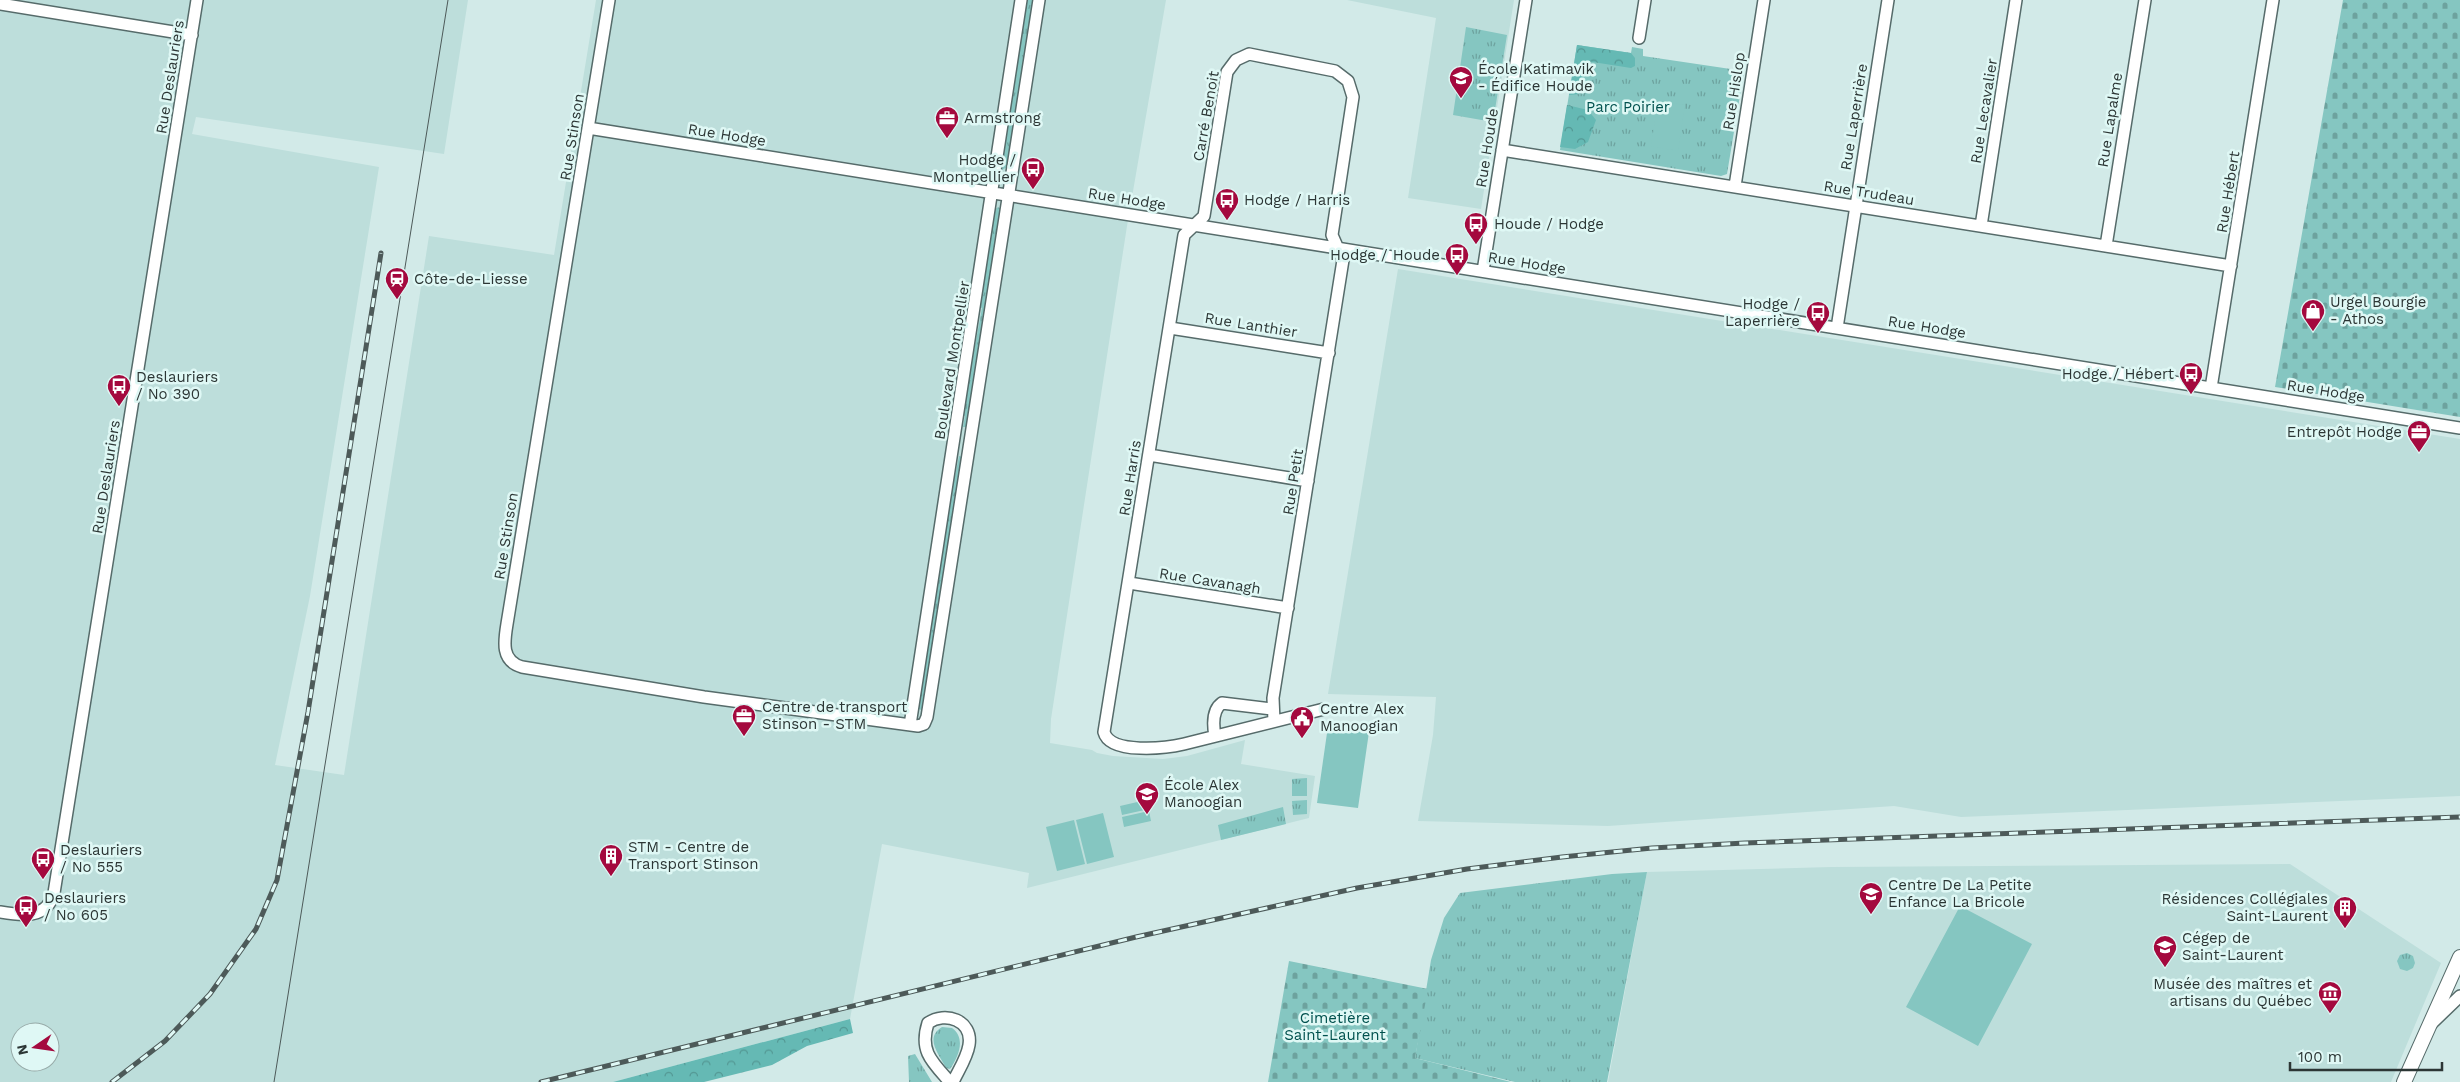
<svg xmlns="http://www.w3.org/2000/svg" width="2460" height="1082" viewBox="0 0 2460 1082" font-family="'Work Sans',sans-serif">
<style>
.built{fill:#bddedb;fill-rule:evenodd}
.grass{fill:url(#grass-tufts)}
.forest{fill:url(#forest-crowns)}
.cemetery{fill:url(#cemetery-stones)}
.pitch{fill:#85c6c1}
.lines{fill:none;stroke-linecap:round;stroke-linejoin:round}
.minor-casing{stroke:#566b6a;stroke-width:14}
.major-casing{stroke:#566b6a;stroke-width:16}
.minor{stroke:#fff;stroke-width:11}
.major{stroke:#fff;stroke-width:14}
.tram{stroke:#4d5a59;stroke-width:1}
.rail-casing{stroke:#4d5a59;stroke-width:5}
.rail{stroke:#dff8f5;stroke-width:3;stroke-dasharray:9;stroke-linecap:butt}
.labels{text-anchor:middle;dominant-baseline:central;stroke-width:5;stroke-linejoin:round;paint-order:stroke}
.poi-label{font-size:15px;fill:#2c3635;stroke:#dff8f5;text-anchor:start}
.street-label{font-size:15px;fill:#2c3635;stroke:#dff8f5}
.park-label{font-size:15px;fill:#01514e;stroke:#dff8f5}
</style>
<defs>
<pattern id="grass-tufts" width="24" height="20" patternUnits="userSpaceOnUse" patternTransform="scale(1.25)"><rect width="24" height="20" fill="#85c6c1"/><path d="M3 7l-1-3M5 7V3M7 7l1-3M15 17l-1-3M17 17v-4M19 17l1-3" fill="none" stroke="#6da29e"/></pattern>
<pattern id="forest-crowns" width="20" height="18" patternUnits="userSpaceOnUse" patternTransform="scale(1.25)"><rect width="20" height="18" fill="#65b9b4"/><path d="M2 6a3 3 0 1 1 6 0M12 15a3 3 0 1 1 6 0" fill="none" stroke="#539793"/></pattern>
<pattern id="cemetery-stones" width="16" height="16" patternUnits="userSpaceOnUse" patternTransform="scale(1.25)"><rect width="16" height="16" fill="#85c6c1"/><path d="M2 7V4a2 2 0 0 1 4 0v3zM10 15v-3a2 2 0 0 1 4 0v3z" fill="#6da29e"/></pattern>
</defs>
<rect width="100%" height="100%" fill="#d2eae8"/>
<path class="built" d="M0,0H468L444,154L196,117L192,134L379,167L310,596L275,765L344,775L429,236L554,255L596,0H1166L1127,226L1051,719L1050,743L1092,750L1097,753L1113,756L1163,759L1187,756L1245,740L1241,764L1315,776L1309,818L1027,888L1029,873L882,844L850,1019L613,1082H0ZM20,1032H50V1062H20Z
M1347,0H1514L1481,209L1408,198L1436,18Z
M1398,269L2460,439V796L1961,817L1894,806L1608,826L1418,821L1433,735L1436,697L1328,694Z
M2290,864L2441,963L2391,1082H1608L1647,872L1831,867Z"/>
<path class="grass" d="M1027,0H1034L1007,167L1002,170L1000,167Z
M1466,27L1507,35L1493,122L1453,115Z
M1577,45L1631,53L1632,47L1643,49V56L1744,71L1727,174L1721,176L1560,150Z
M998,207L1001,209L967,427H963L965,416L962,415L982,308L979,307L994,211Z
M959,456L963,457L923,709L921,710L917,708L953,476H955Z
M1307,778V796H1292V779Z
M1307,800V814L1293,815L1292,801Z
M1283,807L1286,824L1221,840L1218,825Z
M1647,872L1607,1082H1515L1415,1058L1431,960L1444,918L1460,893L1612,874Z
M2407,953L2413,956L2415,963L2413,968L2407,971L2400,969L2397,961L2400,955Z
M942,1027L952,1028C966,1038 959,1056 950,1069L946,1068C939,1054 924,1038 942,1027Z
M915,1054L932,1082H909L908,1056Z"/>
<path class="forest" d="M1577,45L1631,53L1635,58V66L1631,68L1586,61L1580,94L1569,95Z
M1567,105L1588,110L1596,120L1588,142L1575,149L1560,147Z
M850,1019L853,1033L807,1046L772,1065L704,1082H613Z"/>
<path class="cemetery" d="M2343,0H2460V417L2275,387Z
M1289,961L1428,989L1415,1058L1511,1082H1268Z"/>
<path class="pitch" d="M1658,101L1685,105L1678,151L1651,146Z
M1328,726L1369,732L1358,808L1317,803Z
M1146,800L1149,809L1122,815L1120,806Z
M1149,811L1151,821L1124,827L1122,817Z
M1103,813L1114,857L1087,864L1076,820Z
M1074,820L1085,864L1057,871L1046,827Z
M1960,906L2032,944L1978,1046L1906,1007Z"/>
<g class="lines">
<g class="minor-casing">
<path id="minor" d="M609,0L507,624C504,642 501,661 522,667L704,697L918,726L924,724L927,717L1039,0
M0,4L192,35
M1639,38L1645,0
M588,128L2460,428
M1502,150L2231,266
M1735,186L1764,0
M1981,226L2016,0
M2106,246L2145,0
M1483,271L1526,0
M1170,328L1329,353
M1837,328L1888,0
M2211,388L2273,0
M1149,455L1308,481
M1129,583L1288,608
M1274,721L1273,698L1343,260L1332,235L1353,97L1348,81L1335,71L1249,54L1236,60L1227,72L1204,216L1184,235L1104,732C1110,755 1167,748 1184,744L1324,709
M910,725L1021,0
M1215,736C1213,725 1212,710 1222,703L1272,709
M0,912C22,916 47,919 54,893L197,0
M2431,1024L2460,996
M950,1082C932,1062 919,1051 928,1023C945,1011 973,1020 969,1045C967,1058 958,1071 953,1082"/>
</g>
<g class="major-casing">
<path id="major" d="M2404,1082L2460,957"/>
</g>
<use href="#minor" class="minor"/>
<use href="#major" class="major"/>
<path class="tram" d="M274,1082L448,0"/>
<g class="rail-casing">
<path id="rail" d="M112,1082L165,1041L210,994L256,929L277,880L308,712L381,253
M541,1082L1136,937L1357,888L1467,869L1562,857L1652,848L1745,843L2460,817"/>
</g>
<use href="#rail" class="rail"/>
</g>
<defs>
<g id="school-pin" transform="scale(1.25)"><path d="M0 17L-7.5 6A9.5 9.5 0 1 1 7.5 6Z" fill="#a4093e" stroke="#dff8f5"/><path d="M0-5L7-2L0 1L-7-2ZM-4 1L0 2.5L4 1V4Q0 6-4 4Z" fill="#fff"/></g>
<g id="office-pin" transform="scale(1.25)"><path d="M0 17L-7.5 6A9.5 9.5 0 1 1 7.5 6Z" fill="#a4093e" stroke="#dff8f5"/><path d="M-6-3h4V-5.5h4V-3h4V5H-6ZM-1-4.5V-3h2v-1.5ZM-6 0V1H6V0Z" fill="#fff"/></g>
<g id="bus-pin" transform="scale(1.25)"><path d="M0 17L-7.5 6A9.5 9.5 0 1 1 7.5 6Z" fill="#a4093e" stroke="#dff8f5"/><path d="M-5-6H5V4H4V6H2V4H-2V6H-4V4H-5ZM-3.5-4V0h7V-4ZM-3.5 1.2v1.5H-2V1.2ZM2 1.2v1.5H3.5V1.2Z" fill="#fff"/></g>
<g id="station-pin" transform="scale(1.25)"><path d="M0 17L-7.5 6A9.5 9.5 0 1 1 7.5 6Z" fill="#a4093e" stroke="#dff8f5"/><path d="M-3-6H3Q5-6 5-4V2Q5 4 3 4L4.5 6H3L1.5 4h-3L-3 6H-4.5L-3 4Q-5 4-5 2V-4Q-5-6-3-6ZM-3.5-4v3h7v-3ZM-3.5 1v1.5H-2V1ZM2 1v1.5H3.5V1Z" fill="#fff"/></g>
<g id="shop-pin" transform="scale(1.25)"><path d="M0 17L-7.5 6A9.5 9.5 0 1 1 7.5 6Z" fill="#a4093e" stroke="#dff8f5"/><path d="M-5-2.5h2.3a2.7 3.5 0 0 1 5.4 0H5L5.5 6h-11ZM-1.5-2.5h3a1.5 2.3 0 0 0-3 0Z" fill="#fff"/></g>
<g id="civic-pin" transform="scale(1.25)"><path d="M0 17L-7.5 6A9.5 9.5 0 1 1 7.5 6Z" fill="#a4093e" stroke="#dff8f5"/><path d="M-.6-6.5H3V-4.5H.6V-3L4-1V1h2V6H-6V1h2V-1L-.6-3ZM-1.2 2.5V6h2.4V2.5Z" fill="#fff"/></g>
<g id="building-pin" transform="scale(1.25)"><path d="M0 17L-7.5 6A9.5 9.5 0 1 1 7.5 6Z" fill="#a4093e" stroke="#dff8f5"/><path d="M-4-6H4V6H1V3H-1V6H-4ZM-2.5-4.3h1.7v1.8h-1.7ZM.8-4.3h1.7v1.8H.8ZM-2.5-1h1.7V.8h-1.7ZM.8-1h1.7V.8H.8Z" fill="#fff"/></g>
<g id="university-pin" transform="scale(1.25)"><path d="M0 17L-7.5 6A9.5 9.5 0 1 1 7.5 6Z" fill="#a4093e" stroke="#dff8f5"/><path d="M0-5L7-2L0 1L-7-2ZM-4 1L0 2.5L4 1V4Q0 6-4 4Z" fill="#fff"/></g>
<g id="museum-pin" transform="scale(1.25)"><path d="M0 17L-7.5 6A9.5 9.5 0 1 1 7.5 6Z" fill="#a4093e" stroke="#dff8f5"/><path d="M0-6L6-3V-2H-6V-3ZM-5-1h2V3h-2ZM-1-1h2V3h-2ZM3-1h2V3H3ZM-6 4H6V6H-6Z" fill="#fff"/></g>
</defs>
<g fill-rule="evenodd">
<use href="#school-pin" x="1461" y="78"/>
<use href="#office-pin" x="947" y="118"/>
<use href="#bus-pin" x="1033" y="169"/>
<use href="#bus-pin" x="1227" y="200"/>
<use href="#bus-pin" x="1476" y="224"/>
<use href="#bus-pin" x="1457" y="255"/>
<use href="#station-pin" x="397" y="279"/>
<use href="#shop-pin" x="2313" y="311"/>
<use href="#bus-pin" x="1818" y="313"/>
<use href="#bus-pin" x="2191" y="374"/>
<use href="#bus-pin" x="119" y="386"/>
<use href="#office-pin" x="2419" y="432"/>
<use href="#office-pin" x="744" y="716"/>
<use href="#civic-pin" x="1302" y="718"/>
<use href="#school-pin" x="1147" y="794"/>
<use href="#building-pin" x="611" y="856"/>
<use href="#bus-pin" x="43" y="859"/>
<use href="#school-pin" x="1871" y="894"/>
<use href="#bus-pin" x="26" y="907"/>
<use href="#building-pin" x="2345" y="908"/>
<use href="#university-pin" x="2165" y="947"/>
<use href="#museum-pin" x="2330" y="993"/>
</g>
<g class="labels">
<g class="poi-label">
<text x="1478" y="69">École Katimavik<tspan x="1478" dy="17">- Édifice Houde</tspan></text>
<text x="964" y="118">Armstrong</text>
<text x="1016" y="160" text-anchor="end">Hodge /<tspan x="1016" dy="17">Montpellier</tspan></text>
<text x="1244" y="200">Hodge / Harris</text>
<text x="1494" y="224">Houde / Hodge</text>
<text x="1440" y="255" text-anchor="end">Hodge / Houde</text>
<text x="414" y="279">Côte-de-Liesse</text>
<text x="2330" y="302">Urgel Bourgie<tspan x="2330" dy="17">- Athos</tspan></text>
<text x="1800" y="304" text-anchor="end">Hodge /<tspan x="1800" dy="17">Laperrière</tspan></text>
<text x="2174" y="374" text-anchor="end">Hodge / Hébert</text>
<text x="136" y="377">Deslauriers<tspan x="136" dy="17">/ No 390</tspan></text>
<text x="2402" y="432" text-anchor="end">Entrepôt Hodge</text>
<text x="762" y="707">Centre de transport<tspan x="762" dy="17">Stinson - STM</tspan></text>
<text x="1320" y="709">Centre Alex<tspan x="1320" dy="17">Manoogian</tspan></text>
<text x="1164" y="785">École Alex<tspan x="1164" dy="17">Manoogian</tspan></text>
<text x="628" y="847">STM - Centre de<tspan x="628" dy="17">Transport Stinson</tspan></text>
<text x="60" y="850">Deslauriers<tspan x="60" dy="17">/ No 555</tspan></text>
<text x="1888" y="885">Centre De La Petite<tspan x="1888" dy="17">Enfance La Bricole</tspan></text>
<text x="44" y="898">Deslauriers<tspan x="44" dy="17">/ No 605</tspan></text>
<text x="2328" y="899" text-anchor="end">Résidences Collégiales<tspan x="2328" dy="17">Saint-Laurent</tspan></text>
<text x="2182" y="938">Cégep de<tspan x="2182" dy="17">Saint-Laurent</tspan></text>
<text x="2312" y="984" text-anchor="end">Musée des maîtres et<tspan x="2312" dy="17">artisans du Québec</tspan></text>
</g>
<g class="street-label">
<text transform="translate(170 77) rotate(-81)">Rue Deslauriers</text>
<text transform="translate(1734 91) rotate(-81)">Rue Hislop</text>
<text transform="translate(1984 111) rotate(-81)">Rue Lecavalier</text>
<text transform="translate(1206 116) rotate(-80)">Carré Benoit</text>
<text transform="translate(1854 117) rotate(-81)">Rue Laperrière</text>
<text transform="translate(2110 120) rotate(-81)">Rue Lapalme</text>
<text transform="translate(727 135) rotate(9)">Rue Hodge</text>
<text transform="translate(572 137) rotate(-81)">Rue Stinson</text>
<text transform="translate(1487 148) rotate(-81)">Rue Houde</text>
<text transform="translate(2228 192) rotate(-81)">Rue Hébert</text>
<text transform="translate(1869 193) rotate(9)">Rue Trudeau</text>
<text transform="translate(1127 199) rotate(9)">Rue Hodge</text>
<text transform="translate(1527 263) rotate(9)">Rue Hodge</text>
<text transform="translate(1251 325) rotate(9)">Rue Lanthier</text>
<text transform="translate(1927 327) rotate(9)">Rue Hodge</text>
<text transform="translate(952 360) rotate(-81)">Boulevard Montpellier</text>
<text transform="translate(2326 391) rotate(9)">Rue Hodge</text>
<text transform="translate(106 477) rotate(-81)">Rue Deslauriers</text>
<text transform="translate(1130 478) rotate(-81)">Rue Harris</text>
<text transform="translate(1293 482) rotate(-81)">Rue Petit</text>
<text transform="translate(506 536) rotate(-81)">Rue Stinson</text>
<text transform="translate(1210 581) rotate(9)">Rue Cavanagh</text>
</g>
<g class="park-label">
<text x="1628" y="107">Parc Poirier</text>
<text x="1335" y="1018">Cimetière<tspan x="1335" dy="17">Saint-Laurent</tspan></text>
</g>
</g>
<g transform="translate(35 1047) rotate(257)"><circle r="24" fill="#dff8f5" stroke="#97aaa8"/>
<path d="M0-4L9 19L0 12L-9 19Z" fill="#a4093e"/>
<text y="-8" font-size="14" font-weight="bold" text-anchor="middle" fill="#2c3635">N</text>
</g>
<path d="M2290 1062v8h152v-8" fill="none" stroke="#2c3635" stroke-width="2.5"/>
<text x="2298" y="1062" font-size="15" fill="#2c3635" stroke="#dff8f5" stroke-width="4" paint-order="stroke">100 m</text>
</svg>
